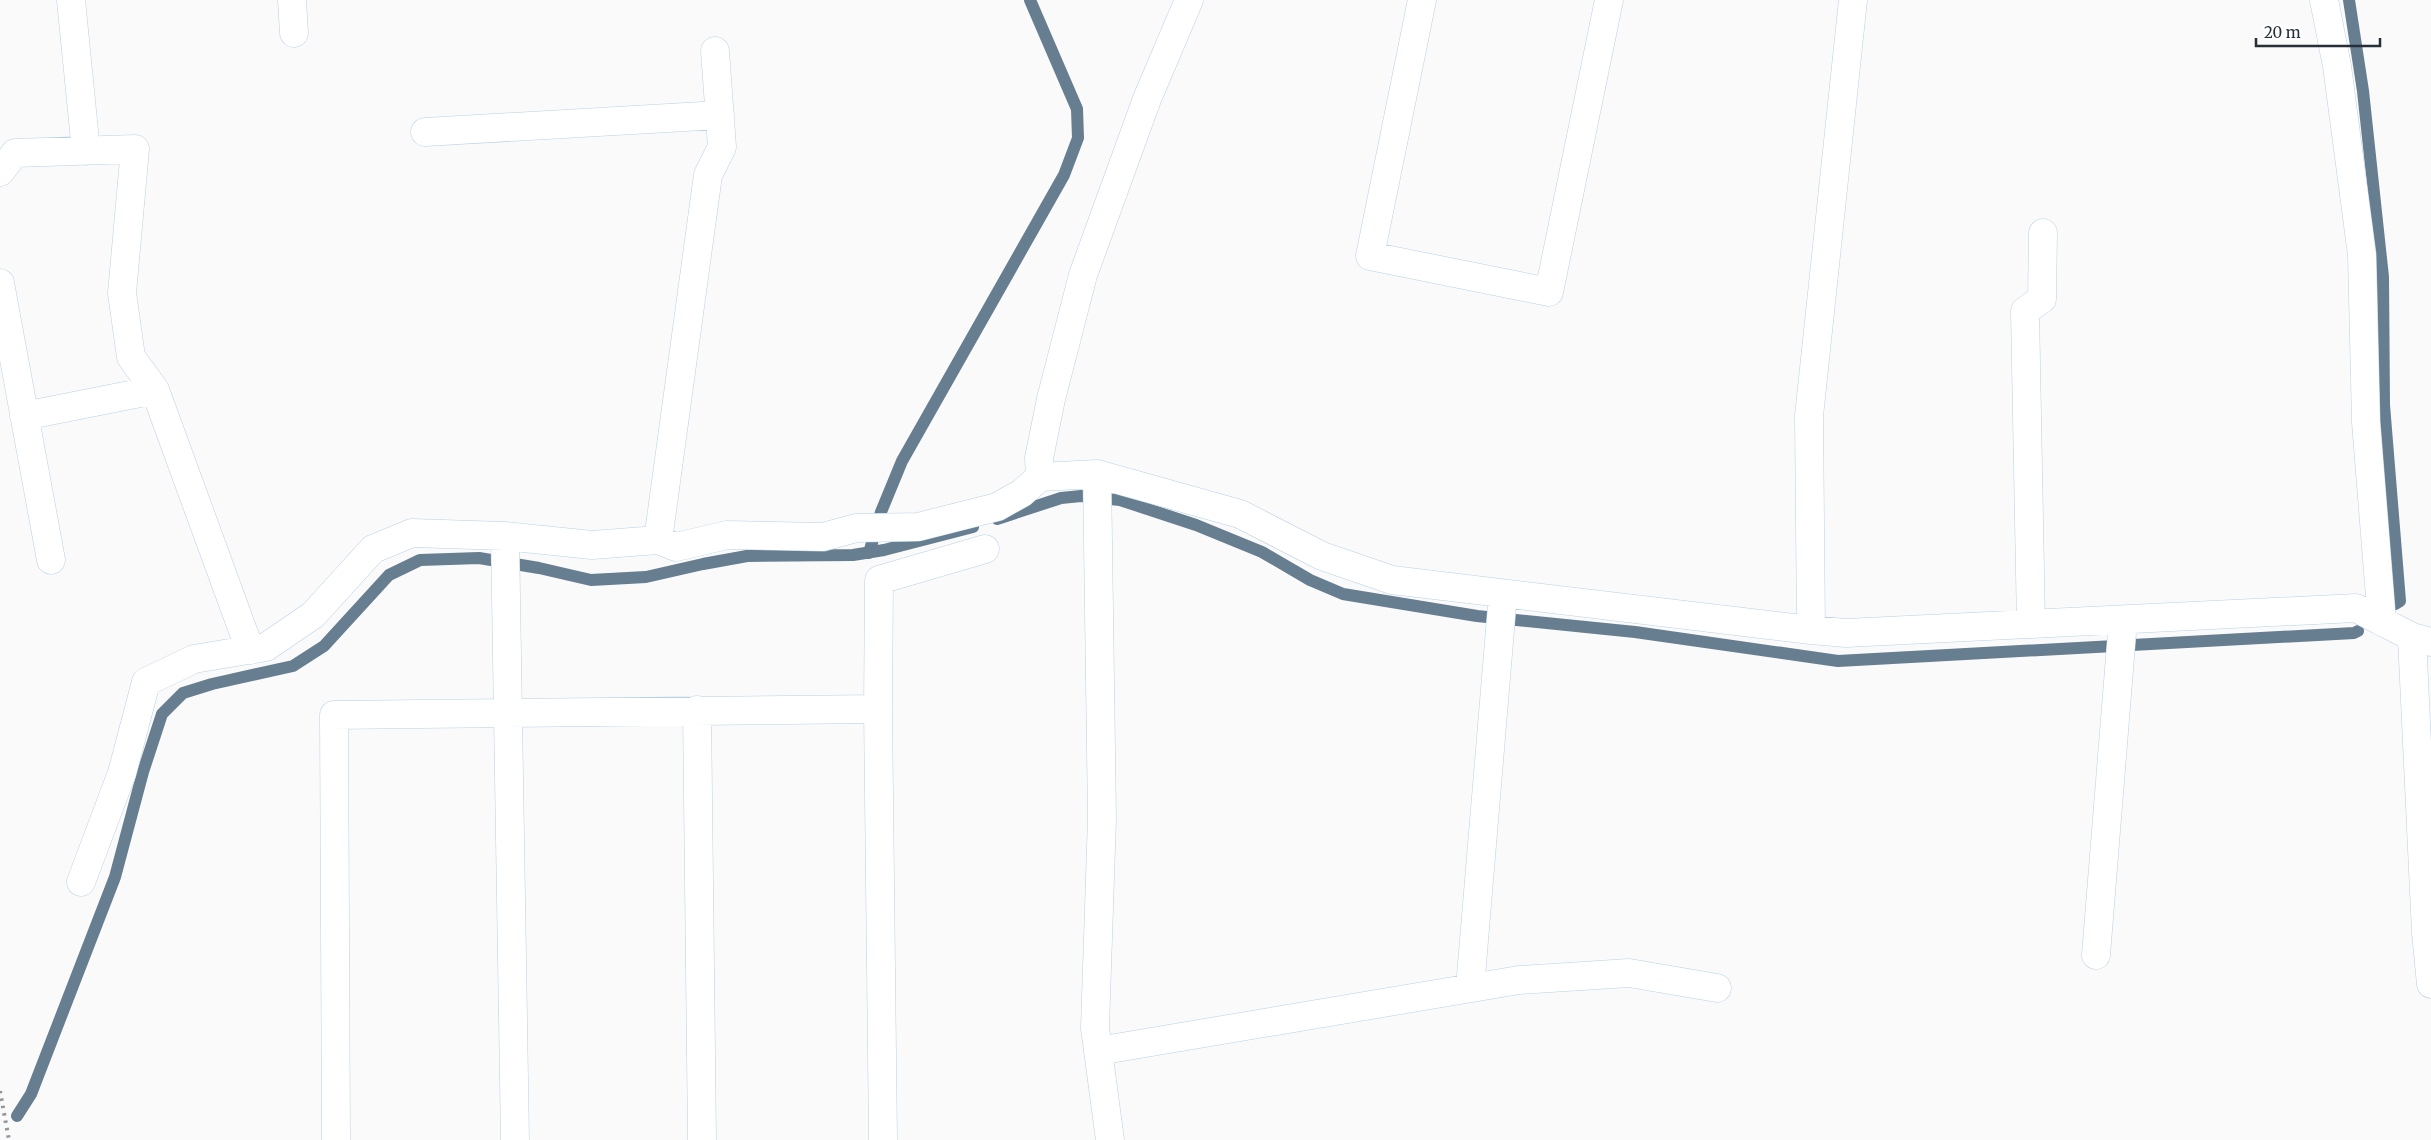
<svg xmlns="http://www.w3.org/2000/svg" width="2431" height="1140" viewBox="0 0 2431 1140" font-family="Merriweather,serif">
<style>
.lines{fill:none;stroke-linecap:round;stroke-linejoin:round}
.stream{stroke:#677d90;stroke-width:12}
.minor-casing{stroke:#b7d1e7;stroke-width:29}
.minor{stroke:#fff;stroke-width:28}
.rail{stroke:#91969a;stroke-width:4;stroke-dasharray:2.5 5;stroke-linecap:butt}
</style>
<rect width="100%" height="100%" fill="#fafafa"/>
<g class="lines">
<path class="stream" d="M2349,0L2363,91L2383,277L2384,405L2400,601L2395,604
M997,519L1061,498L1081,496L1120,500L1196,525L1262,552L1310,580L1343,594L1477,616L1635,632L1838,661L2354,633L2358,631
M869,553L881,512L902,461L1064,175L1078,138L1077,109L1030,0
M17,1116L31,1094L115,877L143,772L162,714L183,693L212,684L293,666L324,646L389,575L420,560L479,558L539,568L591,580L646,577L703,564L747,556L853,555L884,550L973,527"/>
<g class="minor-casing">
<path id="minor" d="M71,0L86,151
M292,0L294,33
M1422,0L1370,256L1549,292L1609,0
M2324,0L2337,66L2362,255L2366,422L2382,622
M425,132L720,115
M0,172L15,153L135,149L122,293L131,357L155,390L250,650
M0,283L51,560
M24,416L155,390
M1040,477L1039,458L1051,399L1083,275L1147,99L1189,0
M505,536L515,1140
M658,540L676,547L727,535L823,537L856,528L918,527L997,507L1022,493L1040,477L1097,474
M2031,624L2025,311L2042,299L2043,233
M1811,630L1809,416L1853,0
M2412,637L2426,933L2431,984
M697,710L702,1140
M81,882L122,773L146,682L194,659L266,647L313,615L373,549L412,533L505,536L592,545L658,540L708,175L722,147L715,51
M2096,955L2123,620
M1470,988L1503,594
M1098,1051L1519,980L1629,973L1717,988
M336,1140L334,715L878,709
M883,1140L878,709L879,580L985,549
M1110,1140L1095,1028L1102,818L1097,474L1240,514L1322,556L1392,580L1811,630L1846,633L2356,608L2412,637L2431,642"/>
</g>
<use href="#minor" class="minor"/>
<path class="rail" d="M0,1091L9,1140"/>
</g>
<path d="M2256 38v8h124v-8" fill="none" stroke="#252f38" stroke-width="2.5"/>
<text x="2264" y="38" font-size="15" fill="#252f38" stroke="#ffffff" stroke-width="4" paint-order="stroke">20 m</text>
</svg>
